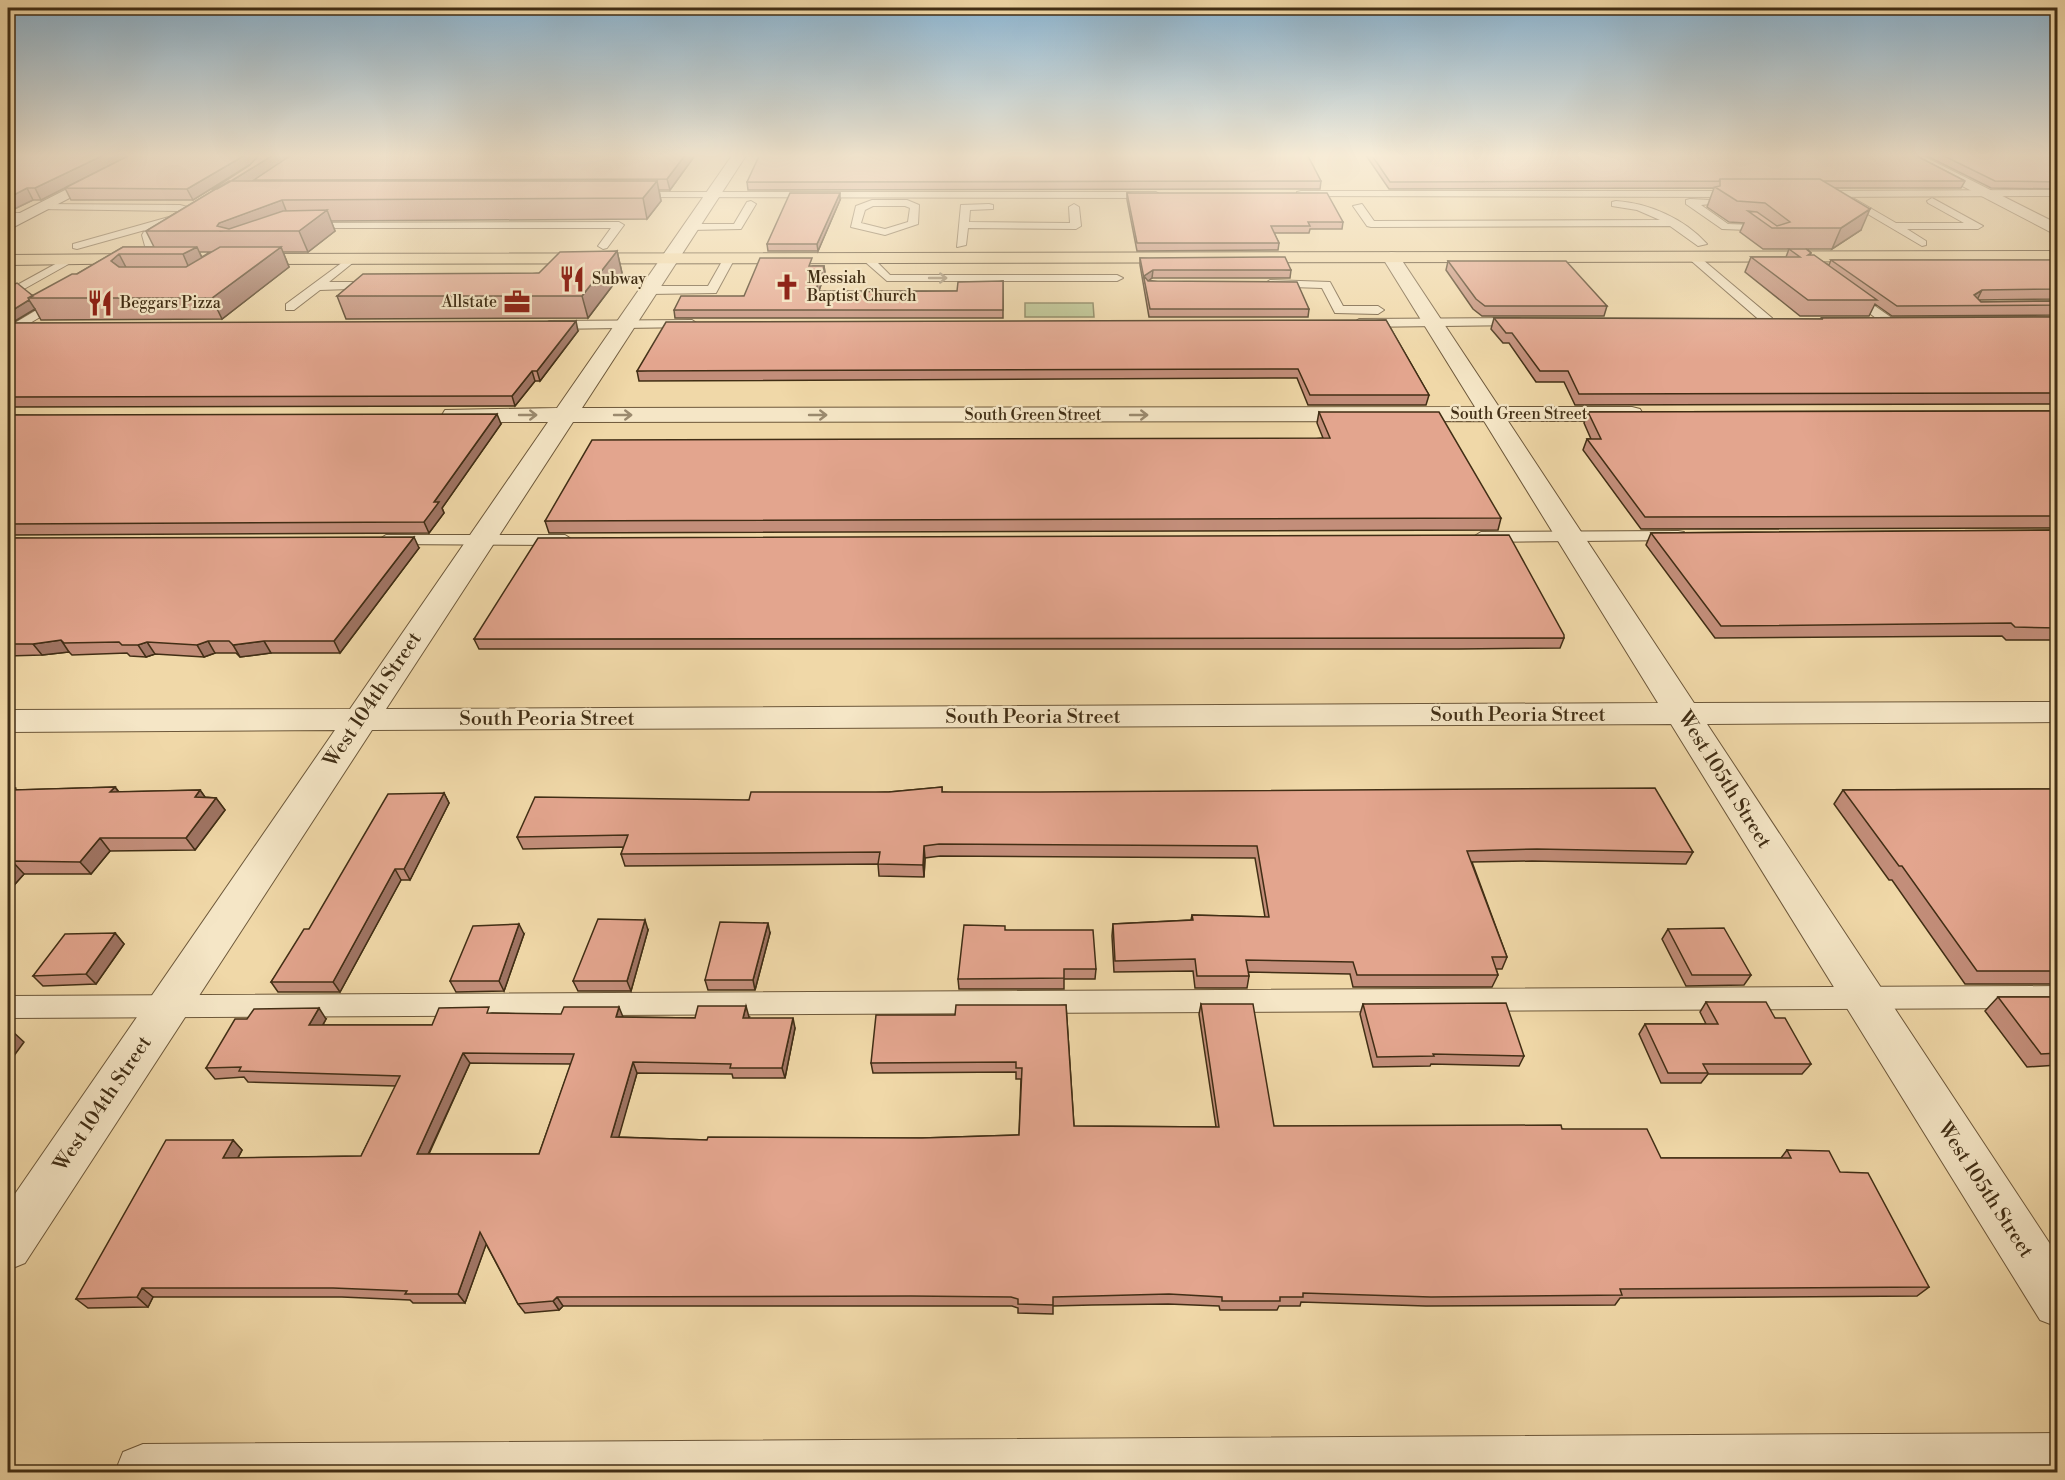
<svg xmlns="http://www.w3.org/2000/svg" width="2065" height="1480" viewBox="0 0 2065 1480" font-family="'Libre Bodoni',serif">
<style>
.green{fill:#b5c08b;stroke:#7b7750;stroke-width:1.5}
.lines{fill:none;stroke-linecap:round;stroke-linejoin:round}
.service-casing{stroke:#6d583a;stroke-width:2}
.minor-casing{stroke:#6d583a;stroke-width:2}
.secondary-casing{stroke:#412e15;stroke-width:2}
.primary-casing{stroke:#412e15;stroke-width:2}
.service{fill:#f5e6c6;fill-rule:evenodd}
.minor{fill:#f5e6c6;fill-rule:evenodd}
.secondary{fill:#f5e6c6;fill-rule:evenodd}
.primary{fill:#f0d8a8;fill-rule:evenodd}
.wall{fill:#c38e7a;stroke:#412e15;stroke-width:1.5;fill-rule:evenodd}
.shaded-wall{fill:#9f7463;stroke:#412e15;stroke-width:1.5}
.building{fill:#e3a58e;stroke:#412e15;stroke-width:1.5;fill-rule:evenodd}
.oneway{stroke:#9b8a6e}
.labels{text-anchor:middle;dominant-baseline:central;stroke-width:4.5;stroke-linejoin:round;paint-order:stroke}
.far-poi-label{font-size:16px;fill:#412e15;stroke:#f5e6c6;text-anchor:start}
.far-street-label{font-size:16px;fill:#412e15;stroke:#f5e6c6}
.street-label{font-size:20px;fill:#412e15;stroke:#f5e6c6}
</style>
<rect width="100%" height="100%" fill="#f0d8a8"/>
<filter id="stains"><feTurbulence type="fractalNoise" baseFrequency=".00333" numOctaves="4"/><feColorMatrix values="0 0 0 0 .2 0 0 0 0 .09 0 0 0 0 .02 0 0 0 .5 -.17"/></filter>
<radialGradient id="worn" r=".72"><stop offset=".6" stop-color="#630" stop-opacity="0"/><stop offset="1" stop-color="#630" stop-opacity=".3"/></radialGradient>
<path class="green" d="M1025,303H1093L1094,317H1025Z"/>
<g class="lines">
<g class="service-casing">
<path id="service" d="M2058,190V196L1817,197L1812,194L1817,191Z
M1301,191H1741L1746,194L1741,197L1297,196V192Z
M632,192H1156L1161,195L1156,198L628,197V193Z
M1853,198L1896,223H1964L1928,203L1927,201L1932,198L1983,226L1978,229H1907L1926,241V245L1922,246L1849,203L1848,201Z
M1690,199L1711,200V204L1701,205L1728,224L1755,225L1771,238L1766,241L1749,230L1722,229L1686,204V200Z
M872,200H907L919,205L918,224L885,235L851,227L856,206ZM873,206H905L910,208L908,222L885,229L861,223L865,210Z
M751,201L756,204L741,229L690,230L685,227L690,224H734L747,202Z
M1616,201C1649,203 1685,219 1707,244L1698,246L1670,226L1371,227L1367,226L1353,206L1362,204L1374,221L1660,220L1637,210L1612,206V202Z
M42,204L180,205L195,209C182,221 163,221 152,235L154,248L145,246L142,235L145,230L77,249L73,248V244L169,217L179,211L38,209L37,207Z
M989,204L993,205V209L970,210L969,222L1070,223L1069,207L1074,204L1079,207L1081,226L1076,229L968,228L966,245L957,247L961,205Z
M8,213H25L30,216L25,219H8Z
M304,223L619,222L624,225L607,248L603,249L598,246L611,228H300V224Z
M1688,254H1696L1772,318V324H1764L1688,258Z
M70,256L76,259L74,261L8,298V290Z
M351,256L357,259L355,261L329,282H376L382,286L380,288L320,290L294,310H286V304Z
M725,256L735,258L716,293L649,294L643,290L649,286H708Z
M863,256H871L890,275H1117L1123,278L1117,281H887L863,260Z
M1270,280L1330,282L1343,306H1378L1384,310L1378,314L1335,313L1322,288L1266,286L1264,284Z
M1849,288L1892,318V324H1884L1845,295L1843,292Z
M60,296L64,297V303L8,336V327Z
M1520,318L1526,322L1524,325L1359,327L1353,323L1359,319Z
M692,320L698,324L696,327L549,329L543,325L549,321Z
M1678,531L1684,532L1686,536L1684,540L1481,542L1473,537L1481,532Z
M386,535H565L573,540L565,545L380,544L378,540Z
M2058,986V1008L8,1018V996Z"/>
</g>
<g class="minor-casing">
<path id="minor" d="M733,154H747L582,408L1475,407L1382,257L1391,252L1397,253L1499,407H1632L1640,409L1643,414L1640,419L1632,421H1508L1694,703L2058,702V722L1707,724L2058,1256V1327L2040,1320L1671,724L372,730L25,1263L8,1270V1204L335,730L8,732V710L350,709L548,422H453L445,420L442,415L445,410L557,408ZM1484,421L1658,703L386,709L573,422Z
M1901,154H1919L2058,224V236Z
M2058,1433V1472H115L123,1452L143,1444Z"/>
</g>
<g class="secondary-casing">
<path id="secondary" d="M136,154H154L8,230V219Z"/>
</g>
<g class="primary-casing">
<path id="primary" d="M2058,251V261L240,264L231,259L240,254Z
M147,254L153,255L156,259L153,263L8,265V255Z"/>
</g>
<use href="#service" class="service"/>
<use href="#minor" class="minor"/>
<use href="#secondary" class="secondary"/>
<use href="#primary" class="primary"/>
</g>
<path class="wall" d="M8,154H132L41,200H33L8,212Z
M132,154H696L670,190H659L661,201L647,219L331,221L335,231L308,252H283L289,267L222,319L41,320L35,309L12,323L578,331L540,381H535L515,406L8,407V275L14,284L33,296L77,274L123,247H154L146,231L214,190L213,189L241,171L193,200H71L65,188ZM199,252H210L202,257Z
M1365,154H1913L1965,181L1961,188H1835L1861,230L1832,249H1807L1811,253L1810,255L1829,265L1831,260H2058V299L1979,300L1981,302L2058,301V315L1892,316L1875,304L1869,316H1800L1745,272L1751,257H1786L1789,249H1763L1740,232L1744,223L1729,222L1707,207L1714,188L1389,189Z
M1923,154H2058V189L1991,188Z
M1321,181L1320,189L748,190L747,182Z
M1127,193L1343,222L1342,229H1310L1309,233H1274L1279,243L1278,250L1137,251L1127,200Z
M840,200L818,251H768L767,244Z
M617,251L622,273L588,318L346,319L337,296L539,273Z
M1140,258L1291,270L1290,278H1152L1148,280L1309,309L1308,317H1149L1140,265Z
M1448,261L1607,306L1604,316H1482L1473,309L1446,270Z
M813,266H824L825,273L819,291H957L1003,281V318H675L674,310L744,296Z
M2058,317V404L1575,405L1564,382H1536L1509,343H1503L1491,329L1494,318L1820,319L1821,318Z
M1386,320L1429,395L1426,405H1308L1297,378L639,381L637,371Z
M2058,411V528L1641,529L1583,450L1587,439H1591L1584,423L1588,412Z
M1319,412L1501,518L1498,530L549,533L545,521L1323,438L1317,423Z
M8,415L501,424L442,508L444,513L429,533L8,535Z
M2058,530V640H2006L2002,636L1715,638L1646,545L1651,533Z
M8,538L419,548L340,653H271L240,657L236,653H215L204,657L155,654L146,657L130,656L127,653L72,655L69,652L42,655L8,656Z
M1564,638L1560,648L1458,649H479L474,639Z
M115,787L119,792L200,790L205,797L216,798L225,810L195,850L110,851L91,874H24L8,892V788H15L17,790Z
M942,787V792L1693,852L1686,864L1532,861L1472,862L1507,957L1502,969H1496L1498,975L1492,987H1353L1350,974L1248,972L1249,976L1247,988H1195L1193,971L1114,972L1112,936L1113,924L1191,920L1192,915L1265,917L1255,858L940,856L925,858L924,877L879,876L878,864L625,866L621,854L624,847L523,849L517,837L749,800L889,792Z
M2058,789V984H1965L1892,880H1889L1834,804L1843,790Z
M444,793L449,803L410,880H401L340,992H278L271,982L309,929Z
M1668,929L1751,975L1744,985L1686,986L1662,939Z
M648,930L631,991H578L573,981Z
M1005,930L1096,969L1095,979H1064V989H959L958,979Z
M115,933L124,944L96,984L43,986L33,976Z
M770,933L755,990H708L705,980Z
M524,934L504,991L456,992L450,981Z
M1998,997H2058V1065L2027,1067L1985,1011Z
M1706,1002L1775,1018L1811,1064L1802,1074H1708L1701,1083H1661L1639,1034L1645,1024H1706L1700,1012Z
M1201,1004L1274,1126L1562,1129L1661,1158H1781L1787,1150L1840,1172L1929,1287L1917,1296L1620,1298L1615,1305L1426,1306L1301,1302L1300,1306H1279L1277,1310H1220L1219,1306L1168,1304L1092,1305L1053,1306V1314L1018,1313V1308L1012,1306H563L559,1310L525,1313L518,1304L486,1244L465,1303H413L410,1300L342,1297H153L148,1307L88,1308L76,1299L233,1140L242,1150L238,1158L361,1156L396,1086L248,1082L244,1077L215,1079L206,1068L326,1019L323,1025H432L492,1013L623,1017L695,1018L749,1017L748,1018L795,1028L785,1078H733L732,1074L637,1073L618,1137L707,1140L922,1138L1019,1135L1021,1079H1016V1072L873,1073L871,1063L955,1015L1066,1005L1074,1126L1216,1127L1199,1014ZM470,1063L571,1064L539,1154H429Z
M1363,1004L1524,1056L1519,1066L1431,1064L1430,1066L1373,1067L1360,1014Z"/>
<path class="shaded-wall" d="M106,154H132L41,200L35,188Z
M247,154H260L251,164L193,200L187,189Z
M275,154H296L233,194L228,183Z
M686,154H696L670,190L667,179Z
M657,181L661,201L647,219L643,198Z
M27,188L33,200L8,212V198Z
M840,193V200L818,251L817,244Z
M282,200L290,221L220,231L217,226L219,223Z
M1870,209L1861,230L1832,249L1841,228Z
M327,210L335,231L308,252L299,231Z
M197,247L206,267L192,275L183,254Z
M281,247L289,267L222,319L212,298Z
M617,251L622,273L588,318L582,296Z
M119,254L130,275L111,261Z
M824,266L825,273L816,299L815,292Z
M1153,270L1152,278L1145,283L1144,276Z
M8,275L14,284L8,289Z
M1982,290L1977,300L1974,295Z
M29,300L35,309L10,324H8V313Z
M576,321L578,331L540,381L537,371Z
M532,371L535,381L515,406L512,396Z
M497,414L501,424L442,508L444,513L429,533L424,522L434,502Z
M414,537L419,548L340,653L334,641Z
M61,640L69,652L42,655L33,644Z
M208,641L215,653L204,657L197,645Z
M264,641L271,653L240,657L233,645Z
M147,642L155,654L146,657L138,645Z
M115,787L124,800L110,792Z
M200,790L209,803L195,797Z
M444,793L449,803L410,880L404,869Z
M216,798L225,810L195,850L186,838Z
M100,838L110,851L91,874L80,862Z
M924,846L925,858L924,877L923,865Z
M12,861L24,874L8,892V866Z
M395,869L401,880L340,992L333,982Z
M645,920L648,930L631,991L627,981Z
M768,923L770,933L755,990L753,980Z
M519,924L524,934L504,991L499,981Z
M115,933L124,944L96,984L86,974Z
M746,1006L749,1017L746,1028L743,1018Z
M619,1007L623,1017H616Z
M319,1008L326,1019L317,1035L309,1025Z
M793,1018L795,1028L785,1078L782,1068Z
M11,1030L24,1042L8,1064V1034Z
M463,1053L470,1063L424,1163L417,1154Z
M633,1062L637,1073L616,1147L611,1137Z
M233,1140L242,1150L232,1168L223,1158Z
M480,1232L487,1242L465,1303L458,1294Z
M142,1288L153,1297L148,1307L137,1297Z
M557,1297L563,1306L559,1310L553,1301Z"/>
<path class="building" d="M8,154H106L35,188H27L8,198Z
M132,154H247L187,189L65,188Z
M260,154H275L231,181L217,189H213L250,165Z
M293,154H686L667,179L254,180Z
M760,154H1307L1321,181L747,182Z
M1371,154H1913L1965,181H1823L1820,179H1720L1719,181L1390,182Z
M1940,154H2058V182L1995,181Z
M1720,179H1820L1870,209L1841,228H1772L1748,211L1757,212L1777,226L1790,222L1765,203L1737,201L1715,187L1720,186Z
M229,181H657L643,198L282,200L219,223L217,226L229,229L283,211L327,210L299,231H146Z
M790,193H840L817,244H767Z
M1127,193H1327L1343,222H1308L1310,226H1271L1279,243H1137Z
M123,247H197L183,254H119L111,261L119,267H186L220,247H281L212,298H28L72,274H77Z
M1789,249H1806L1811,253L1808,255H1814L1877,300H1808L1751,257H1800Z
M617,251L582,296H337L363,274L539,273L560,252Z
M1285,257L1291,270H1153L1144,276L1148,281L1297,282L1309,309H1150L1140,258Z
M760,258H812L809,266H824L815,292L957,291L958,282L1003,281V310H674L681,296H744Z
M1831,260H2058V289L1982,290L1974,295L1981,302L2058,301V305L1897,306Z
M1448,261H1566L1607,306H1485L1476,299Z
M17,283L33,296L28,298L29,300L8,313V287Z
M2058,317V393L1579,394L1568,371H1540L1512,333H1506L1494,318L1823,319L1821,318Z
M8,320L12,323L576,321L537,371H532L512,396L8,397Z
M1386,320L1429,395H1310L1298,369L637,371L666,322Z
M2058,411V516L1645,517L1587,439H1601L1588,412Z
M1319,412H1439L1501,518L545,521L592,440L1330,438Z
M497,414L434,502H439L424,522L8,524V415Z
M2058,530V628L2015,627L2011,623L1721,626L1651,533Z
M1509,535L1564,635V638L474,639L538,538Z
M414,537L334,641H264L233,645L229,641H208L197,645L147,642L138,645H122L119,642L64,643L61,640L33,644H8V538Z
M115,787L110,792L200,790L195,797L216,798L186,838H100L80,862L12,861L8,866V788H15L13,790Z
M942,787V792H1040L1655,788L1693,852L1537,849L1467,851L1507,957H1492L1498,975H1357L1353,962L1246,960L1249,976H1197L1195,959L1115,961L1113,924L1193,920L1192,915L1269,917L1257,846L939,844L924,846L923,865L878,864L880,852L621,854L628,835L517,837L535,797L749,800L751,792H889Z
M2058,789V971H1977L1902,866H1899L1843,790Z
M444,793L404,869H395L333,982H271L304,929H309L388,794Z
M598,919L645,920L627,981H573Z
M720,922L768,923L753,980H705Z
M519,924L499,981H450L473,926Z
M964,925L1005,926V930H1093L1096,969H1064V978L958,979Z
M1724,928L1751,975H1692L1668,929Z
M115,933L86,974L33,976L65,934Z
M1998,997H2058V1053L2041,1054Z
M1706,1002H1766L1775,1018H1785L1811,1064H1703L1708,1073H1668L1645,1024H1718Z
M1506,1003L1524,1056L1433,1054L1434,1056L1377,1057L1363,1004Z
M1201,1004H1253L1274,1126L1561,1125L1562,1129H1647L1661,1158H1791L1787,1150L1829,1151L1840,1172L1868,1173L1929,1287L1620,1289L1622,1295L1431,1297L1303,1293V1297H1280V1301H1222V1297L1169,1294L1093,1296L1053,1297V1305L1018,1304V1299L1011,1297L911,1296L557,1297L553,1301L518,1304L480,1232L458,1294H405L407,1291L333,1288H142L137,1297L76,1299L166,1140H233L223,1158L361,1156L400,1076L239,1071L241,1067L206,1068L235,1019H247L254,1009L319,1008L309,1025H432L439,1008L489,1007L487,1013L561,1014L564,1007H619L616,1017L695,1018L698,1006H746L743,1018H793L782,1068H730L731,1064L633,1062L611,1137L707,1140L708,1137L922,1138L1019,1135L1022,1068H1016V1062L871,1063L876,1015H955L956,1005H1066L1074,1126L1219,1127ZM463,1053L574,1054L539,1154H417Z"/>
<defs><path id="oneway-shaft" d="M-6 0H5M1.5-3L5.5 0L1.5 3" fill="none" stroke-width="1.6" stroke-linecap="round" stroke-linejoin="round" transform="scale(1.5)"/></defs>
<g class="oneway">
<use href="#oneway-shaft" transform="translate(938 278)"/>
<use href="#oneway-shaft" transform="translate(528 415)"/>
<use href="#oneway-shaft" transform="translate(623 415)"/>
<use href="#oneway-shaft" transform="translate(818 415)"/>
<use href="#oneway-shaft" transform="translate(1139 415)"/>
</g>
<linearGradient id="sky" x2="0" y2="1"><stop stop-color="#8ab5d3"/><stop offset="0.43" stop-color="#f8edd8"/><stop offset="1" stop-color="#f8edd8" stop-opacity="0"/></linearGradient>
<rect width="2065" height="361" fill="url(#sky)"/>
<defs>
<g id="restaurant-bare" transform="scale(2.07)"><path d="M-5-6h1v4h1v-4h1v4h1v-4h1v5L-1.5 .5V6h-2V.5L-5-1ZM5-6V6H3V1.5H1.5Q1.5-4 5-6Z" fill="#8f2418" stroke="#f5e6c6" stroke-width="2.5" paint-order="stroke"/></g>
<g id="church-bare" transform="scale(2.07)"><path d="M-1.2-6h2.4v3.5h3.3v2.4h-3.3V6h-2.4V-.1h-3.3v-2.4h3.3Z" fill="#8f2418" stroke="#f5e6c6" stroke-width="2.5" paint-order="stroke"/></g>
<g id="office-bare" transform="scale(2.07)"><path d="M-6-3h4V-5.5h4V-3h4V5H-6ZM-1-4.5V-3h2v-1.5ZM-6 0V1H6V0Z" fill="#8f2418" stroke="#f5e6c6" stroke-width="2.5" paint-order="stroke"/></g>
</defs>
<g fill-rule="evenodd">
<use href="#restaurant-bare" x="572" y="279"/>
<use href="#church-bare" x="787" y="287"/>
<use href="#office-bare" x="517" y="302"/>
<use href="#restaurant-bare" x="100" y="303"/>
</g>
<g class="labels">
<g class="far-poi-label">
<text x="807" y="278">Messiah<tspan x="807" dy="18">Baptist Church</tspan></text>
<text x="592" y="279">Subway</text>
<text x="497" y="302" text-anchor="end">Allstate</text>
<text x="120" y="303">Beggars Pizza</text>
</g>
<g class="far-street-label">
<text x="1519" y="414">South Green Street</text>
<text x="1033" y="415">South Green Street</text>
</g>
<g class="street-label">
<text transform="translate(373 700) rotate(-56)">West 104th Street</text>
<text x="1518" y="715">South Peoria Street</text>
<text x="1033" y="717">South Peoria Street</text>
<text x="547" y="719">South Peoria Street</text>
<text transform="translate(1724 780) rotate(58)">West 105th Street</text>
<text transform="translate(103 1104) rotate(-56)">West 104th Street</text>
<text transform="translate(1985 1190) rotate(57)">West 105th Street</text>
</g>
</g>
<rect width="2065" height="1480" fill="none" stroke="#f0d8a8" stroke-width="30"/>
<rect x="9" y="9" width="2047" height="1462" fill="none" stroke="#412e15" stroke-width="3"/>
<rect x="15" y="15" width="2035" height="1450" fill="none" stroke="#412e15" stroke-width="1.5"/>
<rect width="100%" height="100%" filter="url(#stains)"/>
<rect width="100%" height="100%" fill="url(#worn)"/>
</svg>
